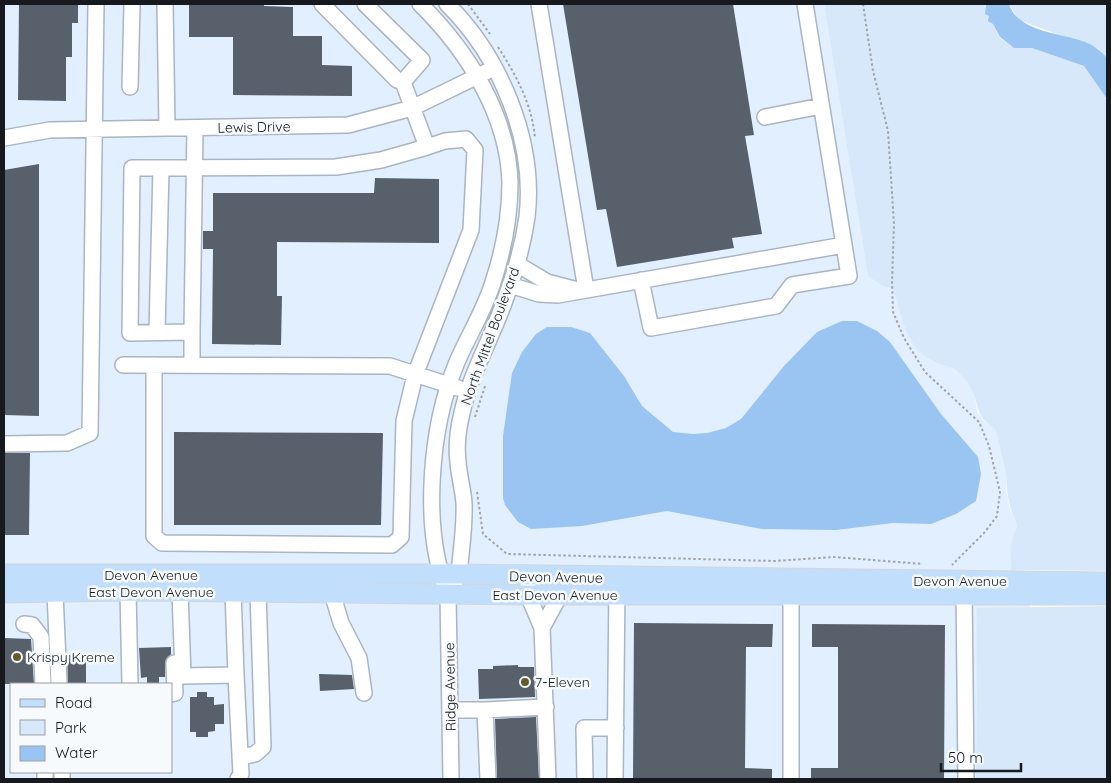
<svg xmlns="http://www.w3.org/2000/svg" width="1111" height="783" viewBox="0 0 1111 783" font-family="Quicksand,sans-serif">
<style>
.built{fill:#e2efff;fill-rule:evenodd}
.green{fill:#d7e8fb}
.water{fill:#9ac4f2}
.building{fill:#57606b}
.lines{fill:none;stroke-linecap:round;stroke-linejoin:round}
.minor-casing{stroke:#aab5c1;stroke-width:18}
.major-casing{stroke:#d5d6d6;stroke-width:21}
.path{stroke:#a1a4a7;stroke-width:2;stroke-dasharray:2.5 2.5;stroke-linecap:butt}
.minor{stroke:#fff;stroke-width:15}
.major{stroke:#c2defd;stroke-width:19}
.poi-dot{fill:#635b28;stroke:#f7fafc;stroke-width:2}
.labels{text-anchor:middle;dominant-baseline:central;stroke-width:5;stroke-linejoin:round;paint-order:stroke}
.street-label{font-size:14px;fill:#161a1e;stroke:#f7fafc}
.poi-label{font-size:14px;fill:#161a1e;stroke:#f7fafc;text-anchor:start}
</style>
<rect width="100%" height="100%" fill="#f7fafc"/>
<path class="built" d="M4,4H824L868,275L881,285L893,289L899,306L932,361L956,367L974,391L977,411L984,421L996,430L1006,475V490L1010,510L1017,525L1010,547L1011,570L1030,571V609H977L976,779H4ZM11,684H171V772H11Z"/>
<path class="green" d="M824,4H986L985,8L1000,38L1014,48H1032L1084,66L1107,99V571L1011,570L1010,547L1017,525C1009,508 1007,494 1006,476C1004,461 999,445 996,430C969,411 983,402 967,382C951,362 953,370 933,361C905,348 902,314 893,289L881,285L868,276Z
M1009,4H1107V58L1098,49L1019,20Z
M1107,606V779H976L977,608Z"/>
<path class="water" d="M986,4H1009C1017,31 1059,33 1082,41C1092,44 1100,50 1107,58V99L1084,66L1032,48H1014L1000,37L993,24L988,21L989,16L985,14Z
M842,321H857L877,331L890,342L941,414L978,457L981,474L976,501L956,514L931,524L893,523L836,530L762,529L667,511L582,526L531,529L518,522L505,505L503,498V436L512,373L522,352L536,334L547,327H571L590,333L624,376L642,406L673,432L693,434L707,433L726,428L741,419L784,366L817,332Z"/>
<path class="building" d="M19,4H78V23H72V57H66V101L18,100Z
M189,4H264V6L293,7V36H322V65L352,66V96L233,95V37H189Z
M563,4H733L754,135L745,136L762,234L732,238L734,248L617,267L606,209L597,210Z
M39,164V416L4,415V170Z
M375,178L439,179V243L277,242V296H282L281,345L212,344L213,249H203V231H213V193H374Z
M174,432L383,433L381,525H174Z
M4,453H30L29,535H4Z
M634,623L773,624L772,647H746L745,768L772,769V779H633Z
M812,624L945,625L944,779H811V768H838V647H812Z
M4,638L31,639L34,684H4Z
M171,647V654L165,663V677H159V684H147V677L141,678L139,648Z
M67,655H86V684H68Z
M518,665V667H534L535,697L479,699L478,669H493V666Z
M319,674L352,675L354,689L320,691Z
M197,692H207V697H214V705L224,704V724H215V731L208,732V737H196V732H190V697H197Z
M536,717L539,779H497L495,719Z"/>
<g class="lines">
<g class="minor-casing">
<path id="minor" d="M165,4L167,128
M322,4L397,80L403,82L422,60L365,4
M420,4C467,50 508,115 510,182C510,215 504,248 494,279C486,308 469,334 457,362C430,427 421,529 448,594L451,779
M447,4C500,56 536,141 527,217C523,245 515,273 505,300C492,338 470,374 462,413C458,429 456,446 458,462C459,476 463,489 464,503C465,526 461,551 459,574L455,582
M539,4L586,290
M130,87L132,4
M765,117L821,106
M4,138L50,130L348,125L412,108L486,72
M517,264L547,282L574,289
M641,280L651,328L776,306L792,285L849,276L844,245
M510,285L539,294L558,295L844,245L805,4
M157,332L161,168
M192,332L195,128
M123,365L390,366L458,388
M154,365V536L162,543L392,545L401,537L404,421L415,375L471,230L475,150L466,139L445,141L427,147L403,82
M192,365V332L130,333L132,168L336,167L381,160L427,147
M4,444L67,443L90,433L96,4
M528,577V595L542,628L548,779
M964,585L966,779
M128,591L130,684
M180,592L183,676L236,675L233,592
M55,593L59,684
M332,593L341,623L359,658L364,693
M24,624L32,625L41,637L43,684
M542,628L560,595
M236,675L241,774L238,779
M171,694L175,693L174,663
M450,710H485L488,779
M485,710L546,707
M240,757L255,754L263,747L258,592
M45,772V779
M62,772V779
M585,779L584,728H616
M615,779L617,584
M791,779V584"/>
</g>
<g class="major-casing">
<path id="major" d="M4,574H459L1107,582
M4,593L128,591L528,595H1107"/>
</g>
<path class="path" d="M468,4L490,34
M863,4L873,71L888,131L894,224L892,282L893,312L904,338L925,372L979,422L989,446L1000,492L997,516L984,533L952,565
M498,47C516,75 532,104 535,138
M475,417L485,386
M477,492L483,534L507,554L774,561L834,557L923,564"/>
<use href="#minor" class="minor"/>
<use href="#major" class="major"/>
</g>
<g class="poi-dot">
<circle cx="17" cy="657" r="5"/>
<circle cx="525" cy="682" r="5"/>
</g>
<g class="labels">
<g class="street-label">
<text transform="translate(254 127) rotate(-1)">Lewis Drive</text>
<text transform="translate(490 336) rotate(-70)">North Mittel Boulevard</text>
<text x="151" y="575">Devon Avenue</text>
<text transform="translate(556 577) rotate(1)">Devon Avenue</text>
<text x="960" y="581">Devon Avenue</text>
<text x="151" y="592">East Devon Avenue</text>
<text x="555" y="595">East Devon Avenue</text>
<text transform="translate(450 687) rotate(-91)">Ridge Avenue</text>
</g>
<g class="poi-label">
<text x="27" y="657">Krispy Kreme</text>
<text x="535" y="682">7-Eleven</text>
</g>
</g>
<rect width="1111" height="783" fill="none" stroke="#161a1e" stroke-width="10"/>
<rect x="10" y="683" width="162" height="90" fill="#f7fafc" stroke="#9da0a3"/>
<rect x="20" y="699" width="25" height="8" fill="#c2defd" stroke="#9da0a3"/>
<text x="55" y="708" font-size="15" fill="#161a1e">Road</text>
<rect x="20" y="720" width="25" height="15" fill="#d7e8fb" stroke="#9da0a3"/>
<text x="55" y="733" font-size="15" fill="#161a1e">Park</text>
<rect x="20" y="746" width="25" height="15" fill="#9ac4f2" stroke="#9da0a3"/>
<text x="55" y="758" font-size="15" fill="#161a1e">Water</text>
<path d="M941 763v8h80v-8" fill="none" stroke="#161a1e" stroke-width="2.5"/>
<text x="948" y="763" font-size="15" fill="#161a1e" stroke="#f7fafc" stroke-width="4" paint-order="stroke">50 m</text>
</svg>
